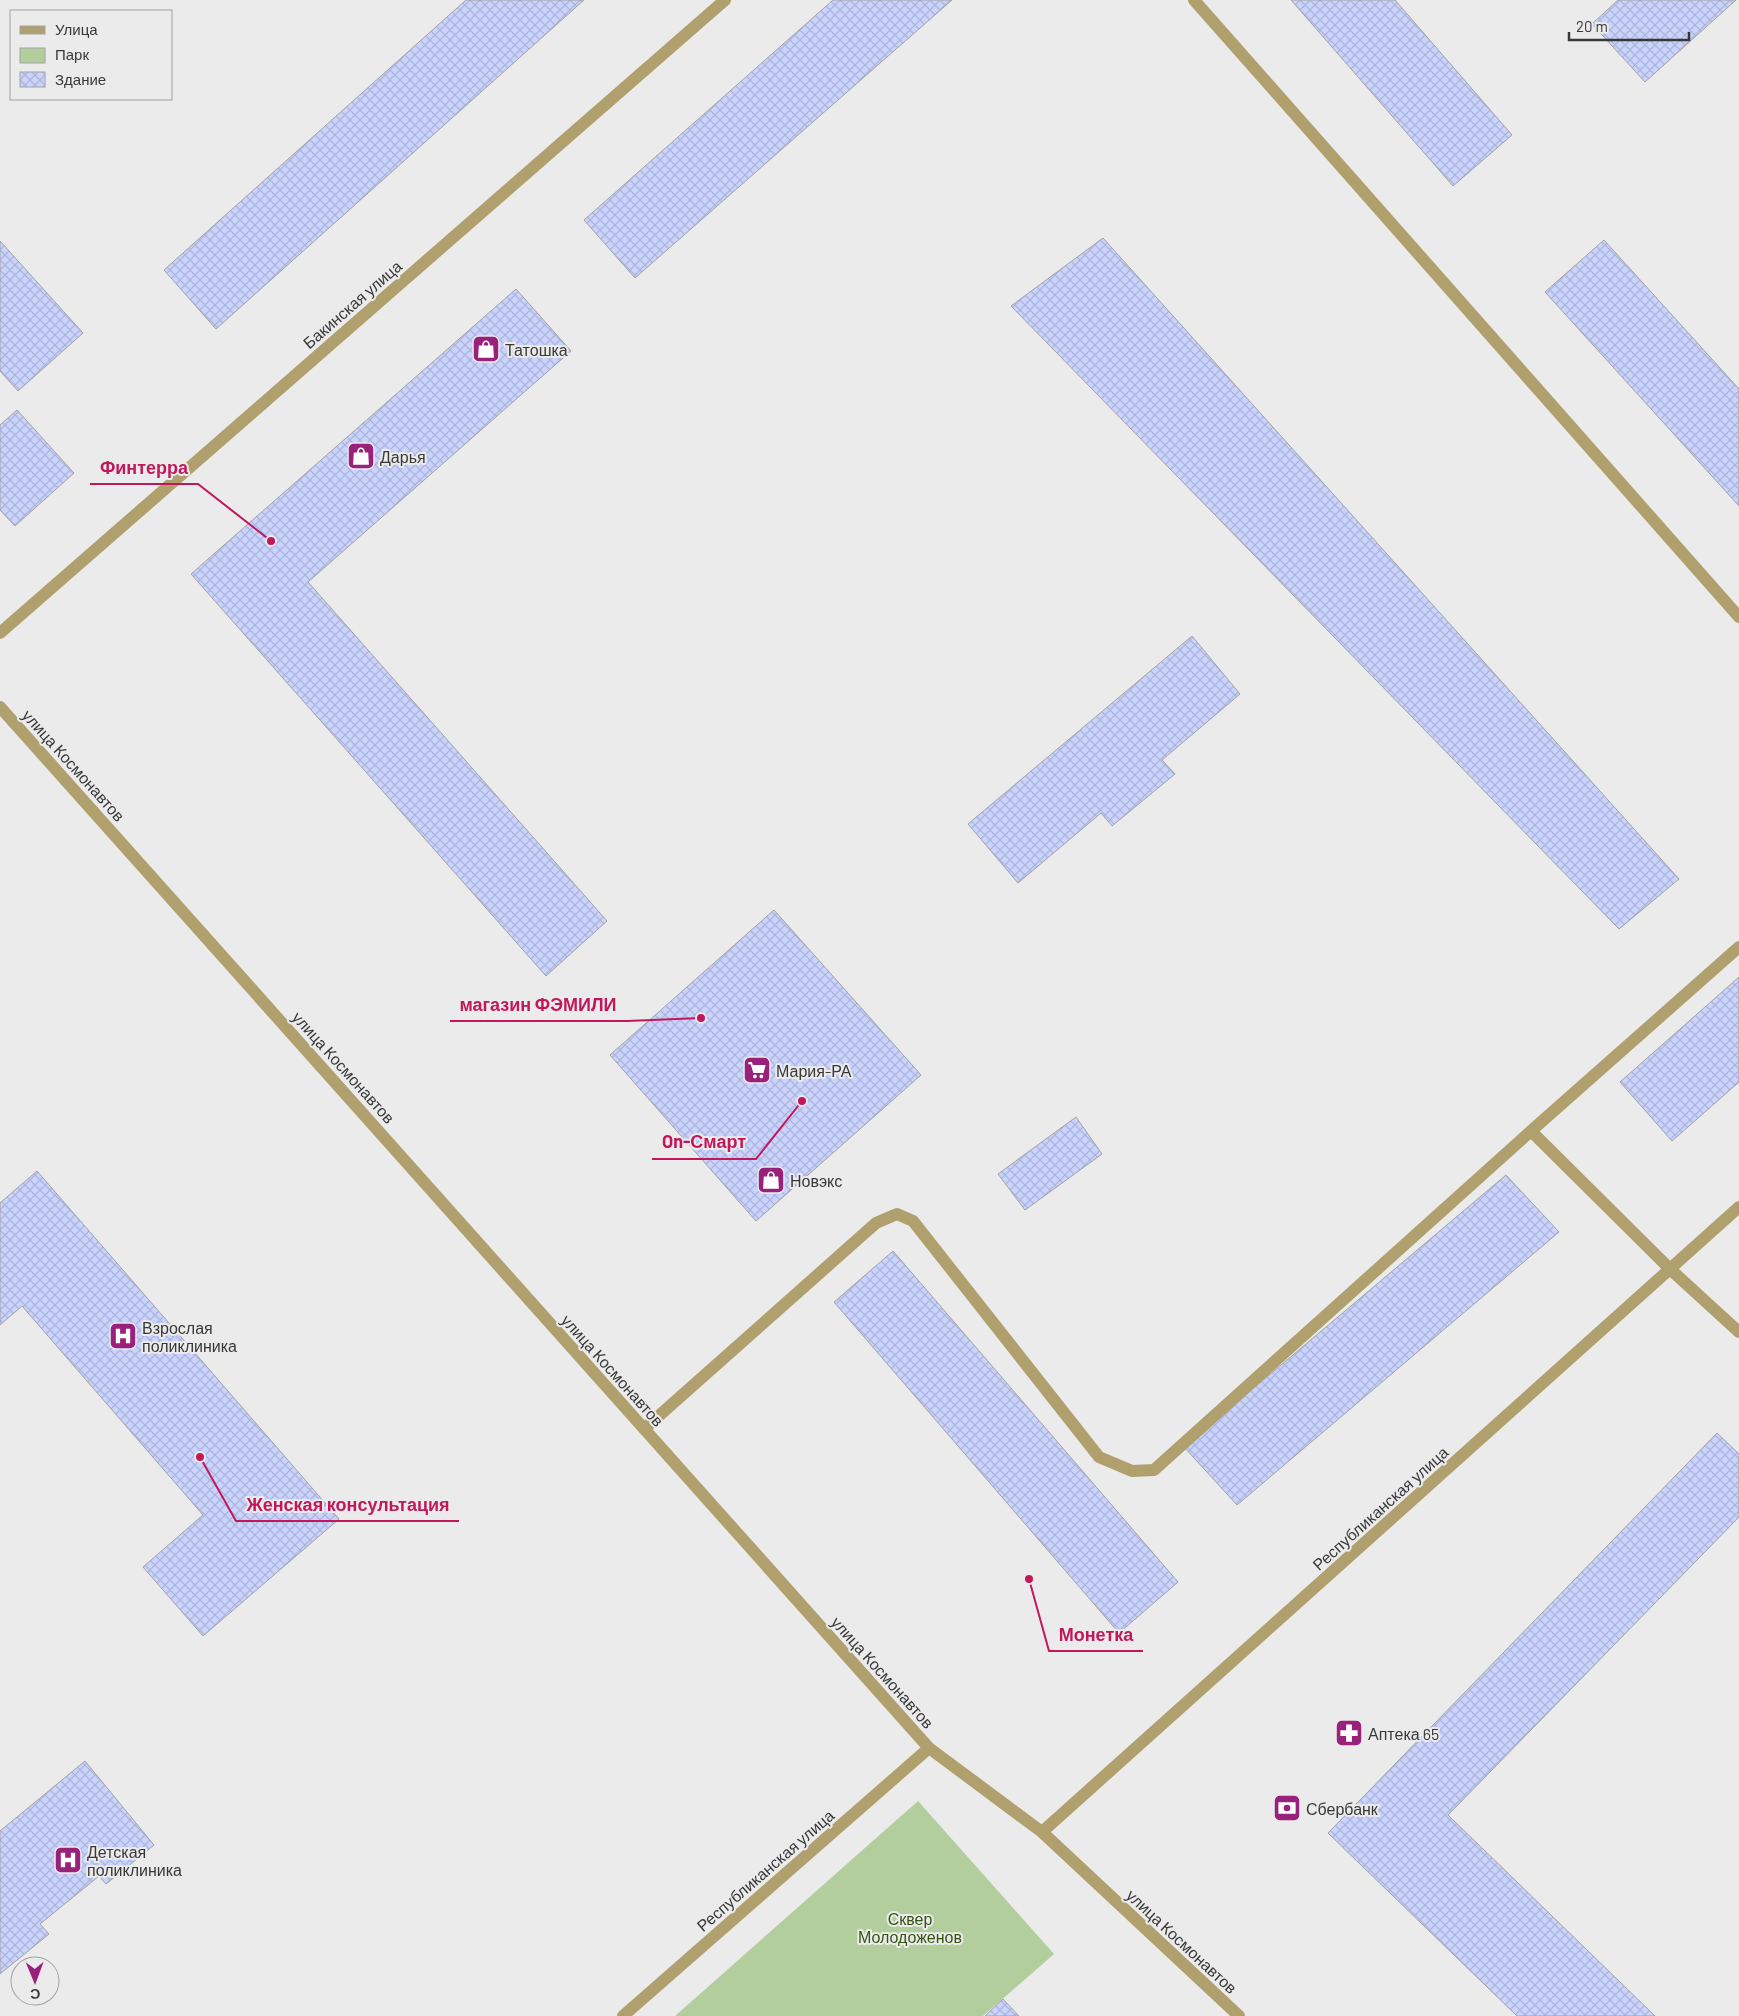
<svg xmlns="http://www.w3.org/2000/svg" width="1739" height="2016" viewBox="0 0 1739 2016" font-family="Barlow,sans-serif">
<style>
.green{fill:#b2ce9d}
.building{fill:url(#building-cross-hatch);stroke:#a2a2a3}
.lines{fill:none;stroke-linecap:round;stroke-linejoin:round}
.minor{stroke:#b0a06d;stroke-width:12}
.labels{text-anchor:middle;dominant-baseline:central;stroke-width:4;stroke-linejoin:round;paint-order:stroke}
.street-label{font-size:16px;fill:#383839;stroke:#ebebec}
.poi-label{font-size:16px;fill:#383839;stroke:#ebebec;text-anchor:start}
.park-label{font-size:16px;fill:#33540f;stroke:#ebebec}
.leader{fill:none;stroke:#c2185b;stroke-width:2}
.callout-dot{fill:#c2185b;stroke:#ebebec;stroke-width:2}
.callout-label{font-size:18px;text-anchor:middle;font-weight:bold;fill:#c2185b;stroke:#ebebec;stroke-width:4;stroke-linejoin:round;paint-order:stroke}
</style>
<defs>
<pattern id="building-cross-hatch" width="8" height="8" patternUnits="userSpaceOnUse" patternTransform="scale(1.25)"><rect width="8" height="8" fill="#c9d3fd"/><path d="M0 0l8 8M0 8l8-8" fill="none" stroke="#adb6da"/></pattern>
</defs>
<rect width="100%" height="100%" fill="#ebebec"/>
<path class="green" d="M918,1801L1054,1954L983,2016H675Z"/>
<path class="building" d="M466,0H584L216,329L164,270Z
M833,0H952L635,278L584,220Z
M1291,0H1395L1512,135L1453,186Z
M1618,0H1736L1645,82L1592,24Z
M1103,238L1679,879L1619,929L1011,306Z
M1604,240L1739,389V506L1545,292Z
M0,241L83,333L18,391L0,371Z
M516,289L571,351L308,582L607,921L546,976L191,574Z
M17,410L74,473L15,526L0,510V425Z
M1192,636L1240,694L1162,760L1175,774L1112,826L1101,813L1018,883L968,824Z
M774,910L921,1075L756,1221L610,1055Z
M1739,977V1082L1672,1141L1620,1082Z
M1076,1117L1102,1154L1025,1210L998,1174Z
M37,1171L339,1519L203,1636L143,1567L203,1515L22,1306L0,1325V1203Z
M1506,1175L1559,1232L1237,1505L1184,1447Z
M893,1251L1178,1582L1119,1633L834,1302Z
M1717,1433L1739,1454V1517L1448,1815L1655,2016H1517L1328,1833Z
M85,1761L154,1845L106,1884L99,1876L40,1924L49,1934L0,1974V1831Z
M1003,1999L1019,2016H985Z"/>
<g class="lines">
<path class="minor" d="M1194,0L1739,617
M0,633L725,0
M0,707L929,1748L1042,1832L1239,2016
M1531,1131L1670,1269L1739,1332
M644,1429L876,1223L897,1214L913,1221L1099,1457L1132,1471L1154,1470L1531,1131L1739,947
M1042,1832L1739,1207
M623,2016L929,1748"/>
</g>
<defs>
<g id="shop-square" transform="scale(1.4375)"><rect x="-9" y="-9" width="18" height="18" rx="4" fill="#99217b" stroke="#ebebec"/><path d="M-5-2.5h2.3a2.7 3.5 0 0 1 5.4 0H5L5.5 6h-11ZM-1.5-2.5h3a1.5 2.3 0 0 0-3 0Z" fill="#fff"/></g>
<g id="supermarket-square" transform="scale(1.4375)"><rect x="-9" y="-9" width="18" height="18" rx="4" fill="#99217b" stroke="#ebebec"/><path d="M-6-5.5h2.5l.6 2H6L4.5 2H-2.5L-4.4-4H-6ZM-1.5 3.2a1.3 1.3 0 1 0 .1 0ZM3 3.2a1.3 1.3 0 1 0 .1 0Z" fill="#fff"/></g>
<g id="hospital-square" transform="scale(1.4375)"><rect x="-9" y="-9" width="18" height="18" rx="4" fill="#99217b" stroke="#ebebec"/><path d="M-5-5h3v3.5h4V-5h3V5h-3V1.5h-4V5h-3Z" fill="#fff"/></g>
<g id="pharmacy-square" transform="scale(1.4375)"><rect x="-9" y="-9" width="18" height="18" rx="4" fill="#99217b" stroke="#ebebec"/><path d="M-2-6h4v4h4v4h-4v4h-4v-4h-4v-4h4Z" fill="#fff"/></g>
<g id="bank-square" transform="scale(1.4375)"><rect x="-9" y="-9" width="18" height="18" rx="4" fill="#99217b" stroke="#ebebec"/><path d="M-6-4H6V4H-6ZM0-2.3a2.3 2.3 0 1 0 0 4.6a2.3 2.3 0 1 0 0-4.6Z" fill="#fff"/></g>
</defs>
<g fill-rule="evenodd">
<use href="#shop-square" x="486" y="349"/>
<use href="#shop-square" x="361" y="456"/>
<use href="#supermarket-square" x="757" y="1070"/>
<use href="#shop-square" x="771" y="1180"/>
<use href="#hospital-square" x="123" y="1336"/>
<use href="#pharmacy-square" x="1349" y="1733"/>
<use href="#bank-square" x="1287" y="1808"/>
<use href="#hospital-square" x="68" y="1860"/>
</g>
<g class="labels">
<g class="street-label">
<text transform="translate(352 304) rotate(-41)">Бакинская улица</text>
<text transform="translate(74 765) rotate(48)">улица Космонавтов</text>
<text transform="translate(344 1067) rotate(48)">улица Космонавтов</text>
<text transform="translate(613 1370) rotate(48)">улица Космонавтов</text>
<text transform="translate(1380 1508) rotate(-42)">Республиканская улица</text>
<text transform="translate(883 1672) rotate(48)">улица Космонавтов</text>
<text transform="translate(765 1870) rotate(-41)">Республиканская улица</text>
<text transform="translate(1182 1941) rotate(43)">улица Космонавтов</text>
</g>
<g class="poi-label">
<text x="505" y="349">Татошка</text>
<text x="380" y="456">Дарья</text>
<text x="776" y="1070">Мария-РА</text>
<text x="790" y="1180">Новэкс</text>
<text x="142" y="1327">Взрослая<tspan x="142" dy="18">поликлиника</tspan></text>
<text x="1368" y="1733">Аптека 65</text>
<text x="1306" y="1808">Сбербанк</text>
<text x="87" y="1851">Детская<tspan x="87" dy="18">поликлиника</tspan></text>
</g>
<g class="park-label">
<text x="910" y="1918">Сквер<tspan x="910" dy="18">Молодоженов</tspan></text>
</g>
</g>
<path class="leader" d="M271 541L198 484H90M701 1018L627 1021H450M802 1101L756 1159H652M200 1457L236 1521H459M1029 1579L1049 1651H1143"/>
<g class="callout-dot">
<circle cx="271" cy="541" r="5"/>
<circle cx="701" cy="1018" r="5"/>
<circle cx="802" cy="1101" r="5"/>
<circle cx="200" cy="1457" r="5"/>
<circle cx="1029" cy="1579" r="5"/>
</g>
<g class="callout-label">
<text x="144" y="474">Финтерра</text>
<text x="538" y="1011">магазин ФЭМИЛИ</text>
<text x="704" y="1148">On-Смарт</text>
<text x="348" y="1511">Женская консультация</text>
<text x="1096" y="1641">Монетка</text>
</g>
<rect x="10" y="10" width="162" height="90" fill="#ebebec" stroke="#a3a3a4"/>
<rect x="20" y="26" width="25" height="8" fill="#b0a06d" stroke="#a3a3a4"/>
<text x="55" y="35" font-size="15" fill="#383839">Улица</text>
<rect x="20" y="48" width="25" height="15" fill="#b2ce9d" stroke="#a3a3a4"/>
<text x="55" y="60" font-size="15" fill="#383839">Парк</text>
<rect x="20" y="72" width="25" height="15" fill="url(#building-cross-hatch)" stroke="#a3a3a4"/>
<text x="55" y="85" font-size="15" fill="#383839">Здание</text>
<g transform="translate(35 1981) rotate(179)"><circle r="24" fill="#ebebec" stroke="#a3a3a4"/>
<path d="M0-4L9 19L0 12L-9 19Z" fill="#99217b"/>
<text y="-8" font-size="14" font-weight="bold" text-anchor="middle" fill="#383839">С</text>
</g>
<path d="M1569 32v8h120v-8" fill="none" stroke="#383839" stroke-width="2.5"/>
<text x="1576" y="32" font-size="15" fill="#383839" stroke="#ebebec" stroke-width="4" paint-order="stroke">20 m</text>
</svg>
